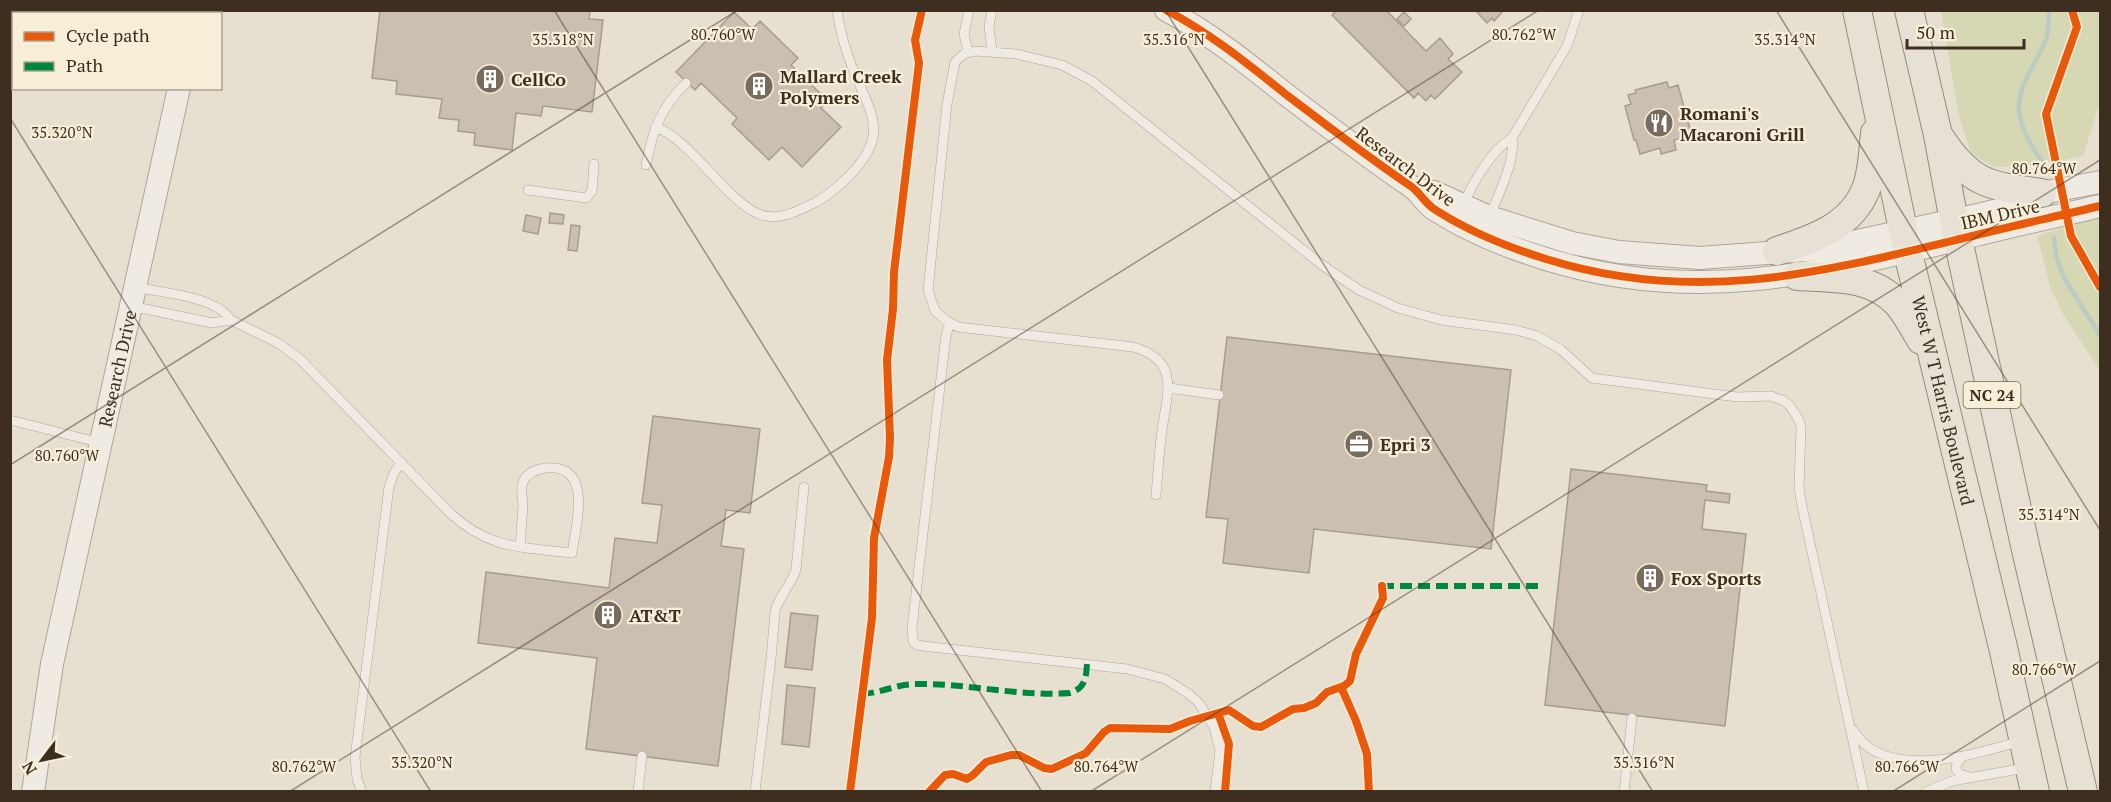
<svg xmlns="http://www.w3.org/2000/svg" width="2111" height="802" viewBox="0 0 2111 802" font-family="'PT Serif',serif">
<style>
.green{fill:#d6d7b3}
.lines{fill:none;stroke-linecap:round;stroke-linejoin:round}
.stream{stroke:#bcccc2;stroke-width:4.5}
.building{fill:#cbbfb2;stroke:#a89c90;stroke-width:1.5}
.service-casing{stroke:#ada599;stroke-width:10}
.tertiary-casing{stroke:#ada599;stroke-width:24}
.primary-casing{stroke:#928b80;stroke-width:30}
.service{stroke:#efebe3;stroke-width:9}
.tertiary{stroke:#efebe3;stroke-width:22}
.primary{stroke:#e6e1d4;stroke-width:28}
.quiet{stroke:#00873e;stroke-width:6;stroke-dasharray:12 6;stroke-linecap:butt}
.cycleway-casing{stroke:#f7eed8;stroke-width:11}
.cycleway{stroke:#e8590c;stroke-width:8}
.ticks{fill:none;stroke:#3d2e20;stroke-width:1.5;stroke-opacity:0.45}
.labels{text-anchor:middle;dominant-baseline:central;stroke-width:4.5;stroke-linejoin:round;paint-order:stroke}
.shield{fill:#f7eed8;stroke:#756857;stroke-width:1.5}
.shield-label{font-size:16px;font-weight:bold;fill:#3d2e20}
.poi-label{font-size:18px;font-weight:bold;fill:#3d2e20;stroke:#f7eed8;text-anchor:start}
.street-label{font-size:18px;fill:#3d2e20;stroke:#f7eed8}
.ticks-label{font-size:15px;text-anchor:middle;fill:#3d2e20;stroke:#f7eed8;stroke-width:4.5;stroke-linejoin:round;paint-order:stroke}
</style>
<rect width="100%" height="100%" fill="#e7e0d1"/>
<path class="green" d="M1941,11H2100V102L2083,156L2041,165L1994,167L1971,154L1959,116Z
M2100,216V371L2063,314L2050,287L2037,236Z"/>
<g class="lines">
<path class="stream" d="M2049,173C2038,155 2021,133 2019,111C2017,86 2036,64 2045,42C2049,33 2049,21 2049,10
M2054,238L2056,256L2064,278L2100,335"/>
</g>
<path class="building" d="M380,10H590L589,19L603,20L592,112L543,106L541,116L516,113L512,150L474,145L475,133L458,131L459,120L439,118L442,99L396,94L397,81L372,78Z
M1337,10H1386L1426,51L1440,38L1453,54L1448,59L1462,72L1435,99L1431,95L1426,101L1418,93L1414,98L1332,15Z
M1504,10L1494,21L1492,18L1487,23L1476,11Z
M734,12L752,29L760,21L798,58L791,65L828,101L821,108L841,127L802,167L782,147L769,160L732,124L737,118L701,83L695,90L676,72Z
M1404,12L1411,19L1404,26L1397,19Z
M1667,82L1669,88L1678,85L1692,136L1674,140L1676,150L1661,154L1660,148L1640,154L1636,140H1634L1625,106L1631,104L1628,95L1636,93L1635,90Z
M550,213L564,215L563,224L549,223Z
M526,215L541,218L538,234L523,231Z
M571,225L580,226L577,251L568,250Z
M1227,337L1511,370L1491,549L1314,529L1309,573L1223,563L1228,519L1206,517Z
M653,416L760,429L750,513L726,510L721,546L744,549L718,766L586,749L597,658L478,643L486,572L609,588L615,538L657,543L662,505L642,503Z
M1571,469L1707,485L1706,491L1730,494L1729,503L1705,500L1702,529L1746,534L1725,726L1545,705Z
M791,613L818,616L812,670L785,667Z
M787,685L815,688L809,747L782,744Z"/>
<g class="lines">
<g class="service-casing">
<path id="service" d="M992,10L989,27L992,51
M968,52L964,34L969,10
M655,127C688,138 719,190 751,210C771,223 790,215 810,205C826,198 838,187 850,175C889,135 872,115 854,72C846,52 840,32 837,10
M1512,138L1567,46L1579,10
M646,165C653,129 660,109 686,83
M528,190L586,198L592,191L594,164
M1463,206C1472,184 1491,150 1512,138C1516,160 1498,195 1490,216
M131,306L212,323L231,320C216,296 162,293 135,287
M231,320L278,343L300,359L450,513C490,550 522,547 572,553C576,525 594,464 546,468C537,469 527,473 523,482C520,489 523,498 523,505C522,519 521,533 520,547
M950,323L946,335L912,628L913,641L917,645L923,646L1127,669L1165,679L1189,694L1199,703L1214,727L1220,750L1215,792
M1169,388L1219,395
M10,420L101,443
M1156,495C1158,473 1159,452 1162,430C1167,394 1181,360 1133,347L958,327L947,321L935,311L928,290L947,104L955,62L964,54L975,51L1017,54L1062,65L1092,81L1322,265L1359,290L1398,308L1441,320L1516,330L1537,336L1560,349L1592,378L1737,397L1771,396L1784,401L1790,406L1798,418L1801,427L1799,488L1802,506L1864,792
M1853,730C1884,783 1976,754 2021,741
M1962,757L1957,763L1956,769L1960,774L1970,777
M362,792L357,779L355,757L389,487L394,473L401,463
M638,792L642,756
M755,792L771,659L775,612C778,596 792,585 796,569L804,487
M1624,792L1632,718
M1926,792L1952,781L2025,768"/>
</g>
<g class="tertiary-casing">
<g id="tertiary">
<path d="M23,10L26,14"/>
<path d="M1166,10C1210,33 1249,65 1288,96C1329,127 1369,158 1412,187C1420,193 1425,203 1434,209C1468,231 1507,247 1546,259C1693,305 1816,274 1960,239C2007,227 2054,217 2100,206"/>
<path d="M195,14L196,10"/>
<path d="M1415,189L1434,192L1489,217L1572,243L1619,252L1700,258L1820,249L1978,215L2015,206L2042,193L2100,182"/>
<path id="s1" d="M33,792L52,664L179,88"/>
</g>
</g>
<g class="primary-casing">
<g id="primary">
<path id="s2" d="M1857,10L1908,253L2003,647L2035,792"/>
<path d="M1909,10L1938,135L1954,221L2026,550L2083,792"/>
<path d="M1941,139C1971,185 1990,186 2042,193"/>
<path d="M1777,251C1813,239 1851,227 1866,189C1873,171 1873,151 1875,133"/>
<path d="M1797,276C1832,278 1872,275 1898,304C1907,315 1914,328 1921,340"/>
</g>
</g>
<use href="#service" class="service"/>
<use href="#tertiary" class="tertiary"/>
<use href="#primary" class="primary"/>
<path class="quiet" d="M1382,586H1544
M862,694C881,693 897,684 916,684C967,683 1019,697 1070,693C1085,688 1086,679 1087,664"/>
<g class="cycleway-casing">
<path id="cycleway" d="M1166,10C1210,33 1249,65 1288,96C1329,127 1369,158 1412,187C1420,193 1425,203 1434,209C1468,231 1507,247 1546,259C1693,305 1816,274 1960,239C2007,227 2054,217 2100,206
M2072,10L2077,27L2046,114L2071,236L2100,287
M1341,687L1356,721L1367,754L1369,792
M1218,713L1229,744L1225,792
M850,792L872,618L874,538L889,457L890,438L887,360L893,309L894,272L919,63L915,40L922,10
M929,792L945,775L953,774L967,779L973,775L986,762L1011,755H1019L1044,768L1052,769L1086,753L1104,732L1110,728L1170,729L1190,721L1229,710L1253,726L1261,727L1293,709L1304,708L1316,703L1327,692L1344,686L1350,681L1356,654L1383,598L1382,586"/>
</g>
<use href="#cycleway" class="cycleway"/>
</g>
<path class="ticks" d="M554,10L1042,792M1165,10L1653,792M1776,10L2100,530M10,118L431,792M10,465L738,10M289,792L1539,10M1090,792L2100,160M1892,792L2100,661"/>
<defs>
<g id="building-disc" transform="scale(1.5)"><circle r="9.5" fill="#786c5e" stroke="#f7eed8"/><path d="M-4-6H4V6H1V3H-1V6H-4ZM-2.5-4.3h1.7v1.8h-1.7ZM.8-4.3h1.7v1.8H.8ZM-2.5-1h1.7V.8h-1.7ZM.8-1h1.7V.8H.8Z" fill="#fff"/></g>
<g id="restaurant-disc" transform="scale(1.5)"><circle r="9.5" fill="#786c5e" stroke="#f7eed8"/><path d="M-5-6h1v4h1v-4h1v4h1v-4h1v5L-1.5 .5V6h-2V.5L-5-1ZM5-6V6H3V1.5H1.5Q1.5-4 5-6Z" fill="#fff"/></g>
<g id="office-disc" transform="scale(1.5)"><circle r="9.5" fill="#786c5e" stroke="#f7eed8"/><path d="M-6-3h4V-5.5h4V-3h4V5H-6ZM-1-4.5V-3h2v-1.5ZM-6 0V1H6V0Z" fill="#fff"/></g>
</defs>
<g fill-rule="evenodd">
<use href="#building-disc" x="490" y="79"/>
<use href="#building-disc" x="759" y="86"/>
<use href="#restaurant-disc" x="1659" y="123"/>
<use href="#office-disc" x="1359" y="444"/>
<use href="#building-disc" x="1650" y="578"/>
<use href="#building-disc" x="608" y="615"/>
</g>
<g class="labels">
<rect class="shield" x="1963.5" y="382" width="57" height="26" rx="4.5"/>
<g class="shield-label">
<text x="1992" y="395">NC 24</text>
</g>
<g class="poi-label">
<text x="780" y="76">Mallard Creek<tspan x="780" dy="21">Polymers</tspan></text>
<text x="511" y="79">CellCo</text>
<text x="1680" y="113">Romani's<tspan x="1680" dy="21">Macaroni Grill</tspan></text>
<text x="1380" y="444">Epri 3</text>
<text x="1671" y="578">Fox Sports</text>
<text x="629" y="615">AT&amp;T</text>
</g>
<g class="street-label">
<text transform="translate(1406 166) rotate(37)">Research Drive</text>
<text transform="translate(2000 214) rotate(-13)">IBM Drive</text>
<text stroke="none"><textPath href="#s1" startOffset="432">Research Drive</textPath></text>
<text stroke="none"><textPath href="#s2" startOffset="400">West W T Harris Boulevard</textPath></text>
</g>
</g>
<g class="ticks-label">
<text x="723" y="40">80.760°W</text>
<text x="1524" y="40">80.762°W</text>
<text x="1785" y="45">35.314°N</text>
<text x="563" y="45">35.318°N</text>
<text x="1174" y="45">35.316°N</text>
<text x="62" y="138">35.320°N</text>
<text x="2044" y="174">80.764°W</text>
<text x="67" y="461">80.760°W</text>
<text x="2049" y="520">35.314°N</text>
<text x="2044" y="675">80.766°W</text>
<text x="422" y="768">35.320°N</text>
<text x="1644" y="768">35.316°N</text>
<text x="304" y="772">80.762°W</text>
<text x="1106" y="772">80.764°W</text>
<text x="1907" y="772">80.766°W</text>
</g>
<rect width="2111" height="802" fill="none" stroke="#3d2e20" stroke-width="24"/>
<rect x="12" y="12" width="210" height="78" fill="#f7eed8" stroke="#ada18e" stroke-width="1.5"/>
<rect x="24" y="32" width="30" height="9" fill="#e8590c" stroke="#ada18e" stroke-width="1.5"/>
<text x="66" y="42" font-size="18" fill="#3d2e20">Cycle path</text>
<rect x="24" y="62" width="30" height="9" fill="#00873e" stroke="#ada18e" stroke-width="1.5"/>
<text x="66" y="72" font-size="18" fill="#3d2e20">Path</text>
<g transform="translate(42 760) rotate(238)" stroke="#f7eed8" stroke-width="4.5" paint-order="stroke">
<path d="M0-4.5L10 22L0 15L-10 22Z" fill="#3d2e20"/>
<text y="-9" font-size="16" font-weight="bold" text-anchor="middle" fill="#3d2e20">N</text>
</g>
<path d="M1907 39v9h117v-9" fill="none" stroke="#3d2e20" stroke-width="3"/>
<text x="1916" y="39" font-size="18" fill="#3d2e20" stroke="#f7eed8" stroke-width="4.5" paint-order="stroke">50 m</text>
</svg>
